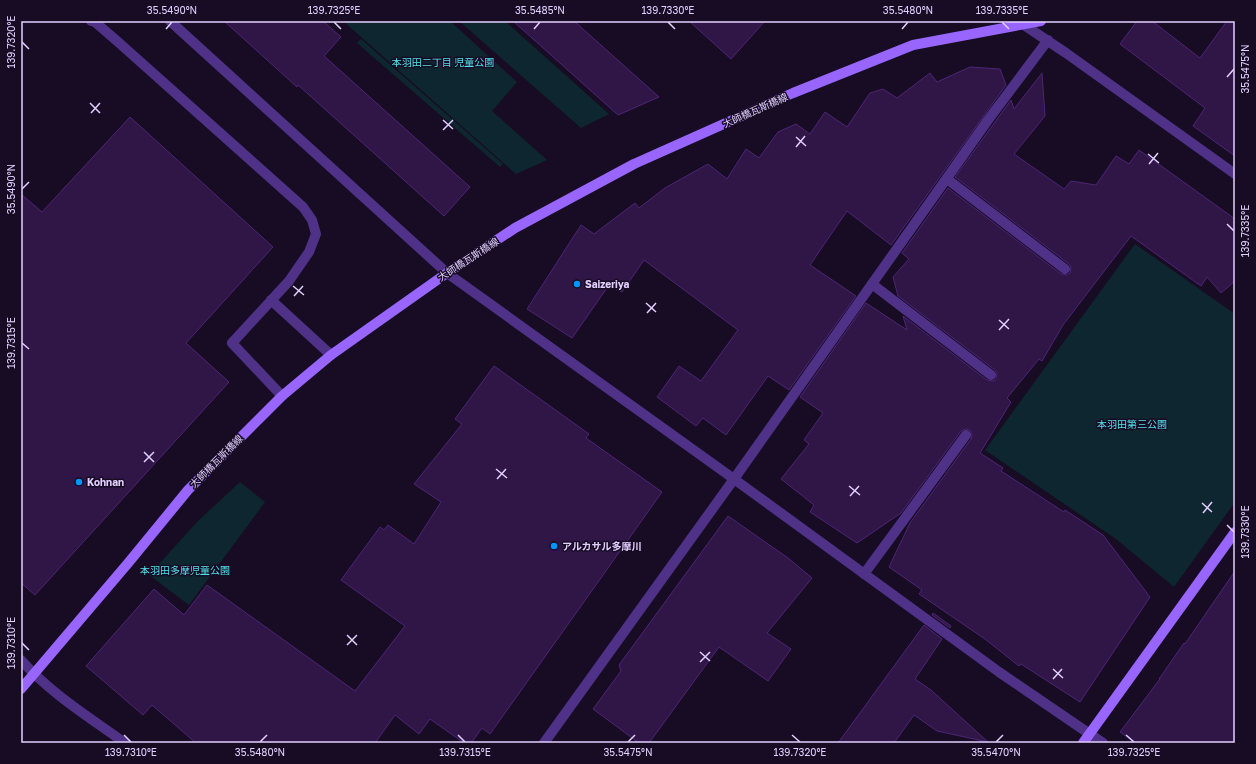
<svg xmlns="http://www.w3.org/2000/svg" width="1256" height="764" viewBox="0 0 1256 764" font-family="'Golos Text','Noto Sans JP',sans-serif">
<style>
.green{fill:#0e262f}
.building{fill:#2f1647;stroke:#4e2576}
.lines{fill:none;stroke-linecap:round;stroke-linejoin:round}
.lane{stroke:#4f3288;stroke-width:10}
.street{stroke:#4f3288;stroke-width:10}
.secondary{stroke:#9866ff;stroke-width:10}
.ticks{fill:none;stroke:#e3cfff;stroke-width:1.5}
.poi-dot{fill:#0095fa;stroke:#170c24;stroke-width:1.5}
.labels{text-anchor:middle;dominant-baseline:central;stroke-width:3;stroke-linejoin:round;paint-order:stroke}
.park-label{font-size:10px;fill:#4ee3ec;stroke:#170c24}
.street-label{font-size:10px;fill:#e3cfff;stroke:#170c24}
.poi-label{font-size:10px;font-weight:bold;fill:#e3cfff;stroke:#170c24;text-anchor:start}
.neatline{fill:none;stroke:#e3cfff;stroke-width:1.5}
.ticks-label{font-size:10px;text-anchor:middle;fill:#e3cfff}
</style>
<rect width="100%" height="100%" fill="#170c24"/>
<path class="green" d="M343,21H450L517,82L492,111L547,160L516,174Z
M459,21H505L609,114L581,128Z
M361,39L503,164L500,167L357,43Z
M1135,244L1235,314V502L1174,587L1116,539L985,450Z
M240,482L265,502L189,605L149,575L198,521Z"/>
<path class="building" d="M224,21H323L341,37L324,56L470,187L444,216L298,85L297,87Z
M513,21H574L659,97L618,115Z
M689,21H765L731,59Z
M1137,21H1152L1200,58L1227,21H1235V156L1193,126L1205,108L1120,44Z
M970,67L1000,69L1006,85L891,245L847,211L810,265L856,296L789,390L768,376L726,435L703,418L696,426L657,397L679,366L701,381L738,330L644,260L622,292L609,285L572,338L527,309L581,225L594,234L635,203L639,208L665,188L708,164L727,179L746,149L759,158L778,132L796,124L810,134L825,112L847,127L870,93L883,89L897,98L930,73L937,82Z
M1042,73L1045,116L1014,154L1064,189L1071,181L1096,185L1116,156L1129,164L1139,150L1235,219V281L1221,293L1207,277L1201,286L1131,236L1063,325L1042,361L1039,359L1007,398L1011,402L980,453L1003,468L1001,471L1064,512L1065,510L1103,535L1150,597L1080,702L1021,664L1019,666L985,639L919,594L922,590L889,567L910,523L971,439L972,435L970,430L966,429L961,431L901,513L857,543L810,512L814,505L781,479L809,444L804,440L823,413L800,397L866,303L907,330L903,316L987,380L993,381L996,379L997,373L995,370L898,296L893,277L909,259L902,253L948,188L1061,274L1067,275L1070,273L1071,267L1069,264L955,177L1011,100L1014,109Z
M130,117L273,247L186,343L229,382L35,595L21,583V194L42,212Z
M494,366L589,434L586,438L662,492L490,734L482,728L471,743H464L430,719L419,734L395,715L375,743H196L152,705L143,715L86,666L154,589L184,615L207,585L355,691L405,626L341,580L380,527L384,530L388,525L414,544L441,502L414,484L462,424L455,419Z
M728,516L788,558L812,578L767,633L791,649L768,681L719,647L649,743H639L593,709L621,671L619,665Z
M1235,571V743H1135L1120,732L1160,679H1159L1184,643L1185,644Z
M933,613L951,626L950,628L932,615Z
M924,625L942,639L915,679L931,690L988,742L937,731L914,715L894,743H838Z"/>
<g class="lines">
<path class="lane" d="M91,21L95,22L117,41L303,207L312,220L316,234L309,252L289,281L232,343L282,396
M947,179L1065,269
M872,284L991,375
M271,300L331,355
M864,574L966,435"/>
<path class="street" d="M170,21L447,273L734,479L999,672L1103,743
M1020,21L1024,25L1066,53L1235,174
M21,660C50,693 89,717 125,743
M544,743L734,479L988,120L1048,40"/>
<path class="secondary" d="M21,689L129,562L188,490L282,396L331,355L447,273L515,228L634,164L793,93L913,45L1041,21
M1083,743L1235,532"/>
</g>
<path class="ticks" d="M334,22L341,29M668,22L675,29M1002,22L1009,29M166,29L172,22M534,29L540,22M902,29L908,22M22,42L29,49M1227,77L1234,69M90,103L100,113M91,113L100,103M443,120L453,129M443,130L453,120M796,137L806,146M796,147L805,136M1148,154L1159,163M1149,164L1158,153M22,189L29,182M1227,224L1234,231M293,286L304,295M294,296L303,286M646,303L656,312M647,313L656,303M999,320L1009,329M999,330L1009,319M22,343L29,349M144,452L154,462M144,462L154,452M496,469L507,478M497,479L506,469M849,486L860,495M850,496L859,486M1202,503L1212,512M1203,513L1212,502M1227,525L1234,532M347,635L357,645M22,643L29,650M347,645L357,635M700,652L710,661M700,662L710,652M1053,669L1063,678M1053,679L1062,669M124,735L131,742M458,735L465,742M792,735L800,742M1126,735L1134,742M260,742L267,735M628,742L635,735M996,742L1003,735"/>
<g class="poi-dot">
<circle cx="577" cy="284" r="4"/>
<circle cx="79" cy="482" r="4"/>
<circle cx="554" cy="546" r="4"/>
</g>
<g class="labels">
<g class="park-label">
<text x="443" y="62">本羽田二丁目 児童公園</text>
<text x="1132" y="424">本羽田第三公園</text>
<text x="185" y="570">本羽田多摩児童公園</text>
</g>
<g class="street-label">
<text transform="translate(755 110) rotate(-24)">大師橋瓦斯橋線</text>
<text transform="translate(468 259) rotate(-33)">大師橋瓦斯橋線</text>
<text transform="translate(216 461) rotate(-45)">大師橋瓦斯橋線</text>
</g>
<g class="poi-label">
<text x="585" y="284">Saizeriya</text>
<text x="87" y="482">Kohnan</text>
<text x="562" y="546">アルカサル多摩川</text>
</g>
</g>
<rect width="1256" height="764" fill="none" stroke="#170c24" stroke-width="44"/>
<rect x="22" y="22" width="1212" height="720" class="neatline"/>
<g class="ticks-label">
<text x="172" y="14">35.5490°N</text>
<text x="334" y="14">139.7325°E</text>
<text x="540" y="14">35.5485°N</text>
<text x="668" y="14">139.7330°E</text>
<text x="908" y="14">35.5480°N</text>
<text x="1002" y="14">139.7335°E</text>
<text transform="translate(11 42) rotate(-90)" y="4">139.7320°E</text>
<text transform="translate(1245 69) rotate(-90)" y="4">35.5475°N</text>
<text transform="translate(11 189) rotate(-90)" y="4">35.5490°N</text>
<text transform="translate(1245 231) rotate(-90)" y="4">139.7335°E</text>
<text transform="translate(11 343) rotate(-90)" y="4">139.7315°E</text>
<text transform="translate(1245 532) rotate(-90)" y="4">139.7330°E</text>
<text transform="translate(11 643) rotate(-90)" y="4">139.7310°E</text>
<text x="131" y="756">139.7310°E</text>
<text x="260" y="756">35.5480°N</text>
<text x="465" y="756">139.7315°E</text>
<text x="628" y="756">35.5475°N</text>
<text x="800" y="756">139.7320°E</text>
<text x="996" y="756">35.5470°N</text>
<text x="1134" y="756">139.7325°E</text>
</g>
</svg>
